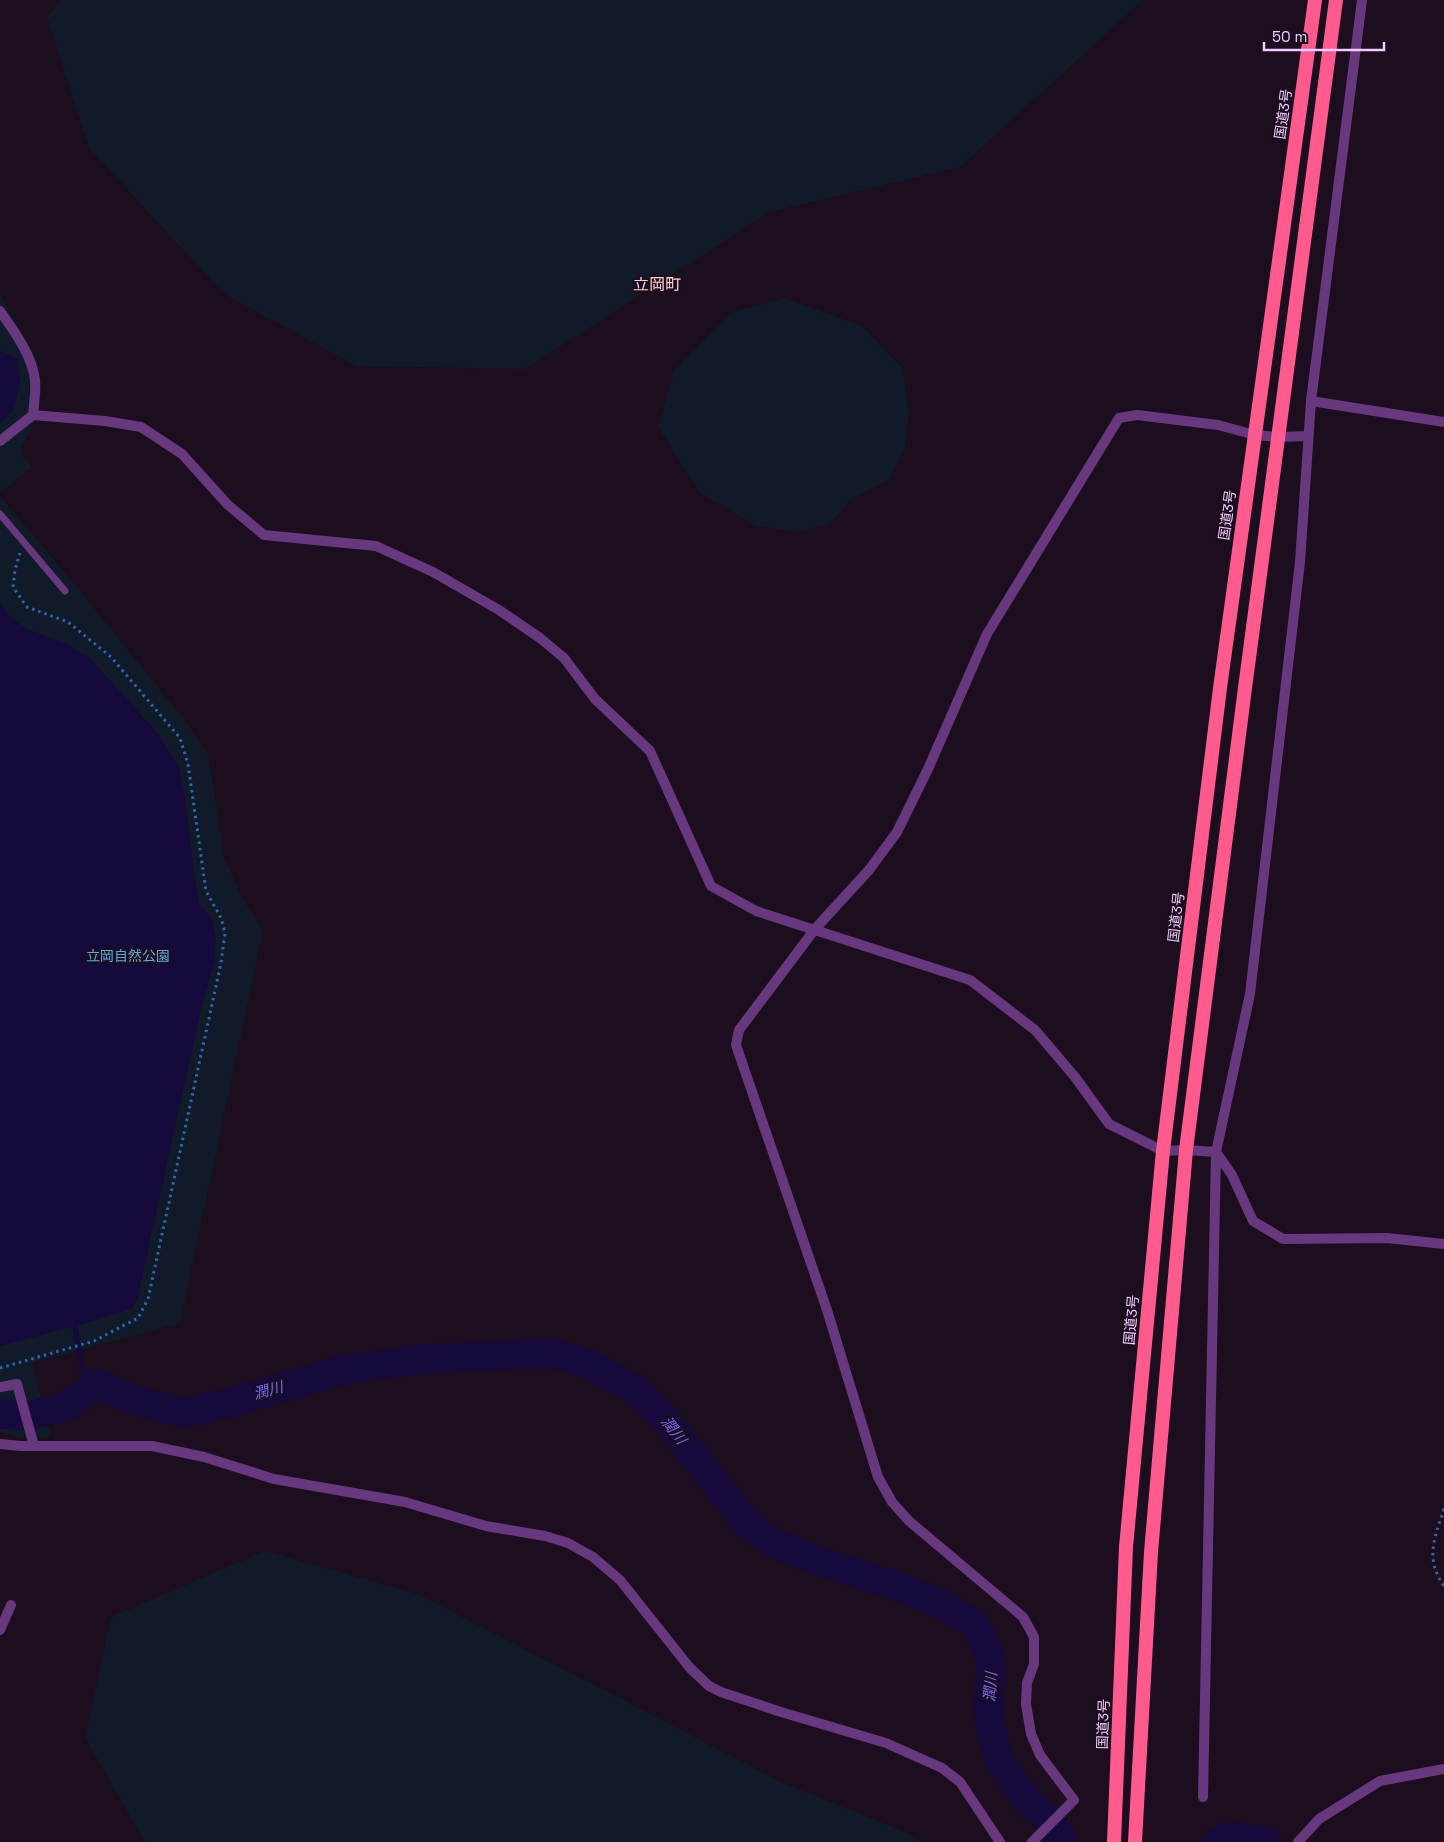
<svg xmlns="http://www.w3.org/2000/svg" width="1444" height="1842" viewBox="0 0 1444 1842" font-family="'Space Grotesk','Noto Sans JP',sans-serif">
<style>
.green{fill:#101a29}
.water{fill:#16093c}
.lines{fill:none;stroke-linecap:round;stroke-linejoin:round}
.stream{stroke:#16093c;stroke-width:5}
.river{stroke:#16093c;stroke-width:29}
.path{stroke:#2e66b0;stroke-width:3;stroke-dasharray:2.5 4;stroke-linecap:butt}
.service{stroke:#67387e;stroke-width:7}
.minor{stroke:#67387e;stroke-width:10}
.tertiary{stroke:#67387e;stroke-width:10}
.trunk{stroke:#fe5a8d;stroke-width:14}
.labels{text-anchor:middle;dominant-baseline:central;stroke-width:4.5;stroke-linejoin:round;paint-order:stroke}
.street-label{font-size:14px;fill:#f1cbff;stroke:#1c0d1f}
.park-label{font-size:14px;fill:#58acde;stroke:#1c0d1f}
.water-label{font-size:15px;font-style:italic;fill:#776afe;stroke:#1c0d1f}
.quarter-label{font-size:16px;fill:#ffcdce;stroke:#1c0d1f}
</style>
<rect width="100%" height="100%" fill="#1c0d1f"/>
<path class="green" d="M61,0H1143L960,167L770,212L525,369L356,366L224,294L89,148L47,17Z
M0,294L38,362L42,393L34,422L20,452L32,467L0,493Z
M785,298L862,326L903,369L909,413L905,448L889,480L851,499L831,523L799,532L756,526L700,493L658,427L674,371L729,313Z
M0,496L77,587L184,719L208,754L224,856L240,894L263,931L180,1323L32,1363L52,1437L24,1438L0,1432Z
M265,1551L418,1594L784,1783L915,1836L917,1842H145L85,1738L111,1617Z"/>
<path class="water" d="M0,351L17,358L20,382L14,409L0,424Z
M0,604L9,616L27,629L67,644L89,657L160,736L178,766L184,792L195,880L199,903L212,920L216,937L214,962L201,1009L137,1299L133,1308L90,1322L0,1346Z"/>
<g class="lines">
<path class="stream" d="M74,1320L82,1369L97,1383"/>
<path class="river" d="M0,1414L29,1416L69,1406L97,1383L130,1399L185,1413L229,1403L342,1370L423,1359L551,1353L586,1363L635,1389L660,1413L747,1523L773,1543L815,1560L894,1585L939,1603L972,1622L983,1638L991,1663L988,1714L999,1761L1025,1798L1053,1823L1063,1842
M1217,1842L1232,1836L1267,1842"/>
<path class="path" d="M0,1368L94,1341L138,1318L148,1299L221,963L225,933L221,918L206,891L188,764L180,738L111,657L68,622L27,607L13,587L15,570L20,553
M1444,1509C1434,1539 1425,1559 1444,1586"/>
<path class="service" d="M0,514L65,591"/>
<path class="minor" d="M0,311C14,331 32,355 35,380C36,391 34,404 33,415
M1311,401L1444,422
M0,441L33,415L105,421L141,427L182,454L228,505L264,535L376,546L433,572L499,610L540,638L564,658L595,699L650,751L711,886L756,911L970,980L1035,1030L1075,1077L1109,1124L1163,1151L1186,1150L1216,1152
M1216,1152L1232,1175L1253,1221L1283,1239L1387,1238L1444,1244
M0,1387L17,1384L34,1446
M0,1630L11,1605
M1203,1797L1216,1152L1250,994L1300,562L1311,401L1362,0
M1032,1842L1074,1800L1040,1755L1031,1734L1026,1704L1027,1683L1034,1664V1637L1023,1617L909,1521L892,1502L878,1477L827,1310L736,1045L739,1030L815,929L869,870L897,832L928,769L987,634L1119,418L1137,415L1218,425L1255,435L1278,437L1308,436
M1298,1842L1319,1819L1380,1781L1444,1769"/>
<path class="tertiary" d="M0,1444L21,1446H152L204,1457L274,1479L405,1502L486,1526L545,1536L568,1543L593,1557L620,1580L690,1668L709,1686L721,1692L781,1712L886,1743L942,1768L960,1782L1000,1842"/>
<path class="trunk" d="M1114,1842L1126,1547L1163,1151L1220,688L1315,0
M1135,1842L1151,1552L1186,1150L1245,688L1336,0"/>
</g>
<g class="labels">
<g class="street-label">
<text transform="translate(1283 114) rotate(-82)">国道3号</text>
<text transform="translate(1227 515) rotate(-82)">国道3号</text>
<text transform="translate(1176 917) rotate(-83)">国道3号</text>
<text transform="translate(1131 1320) rotate(-85)">国道3号</text>
<text transform="translate(1103 1724) rotate(-88)">国道3号</text>
</g>
<g class="park-label">
<text x="128" y="956">立岡自然公園</text>
</g>
<g class="water-label">
<text transform="translate(268 1390) rotate(-15)">潤川</text>
<text transform="translate(674 1430) rotate(52)">潤川</text>
<text transform="translate(990 1687) rotate(-86)">潤川</text>
</g>
<g class="quarter-label">
<text x="657" y="284">立岡町</text>
</g>
</g>
<path d="M1264 42v8h120v-8" fill="none" stroke="#f1cbff" stroke-width="2.5"/>
<text x="1272" y="42" font-size="15" fill="#f1cbff" stroke="#1c0d1f" stroke-width="4" paint-order="stroke">50 m</text>
</svg>
